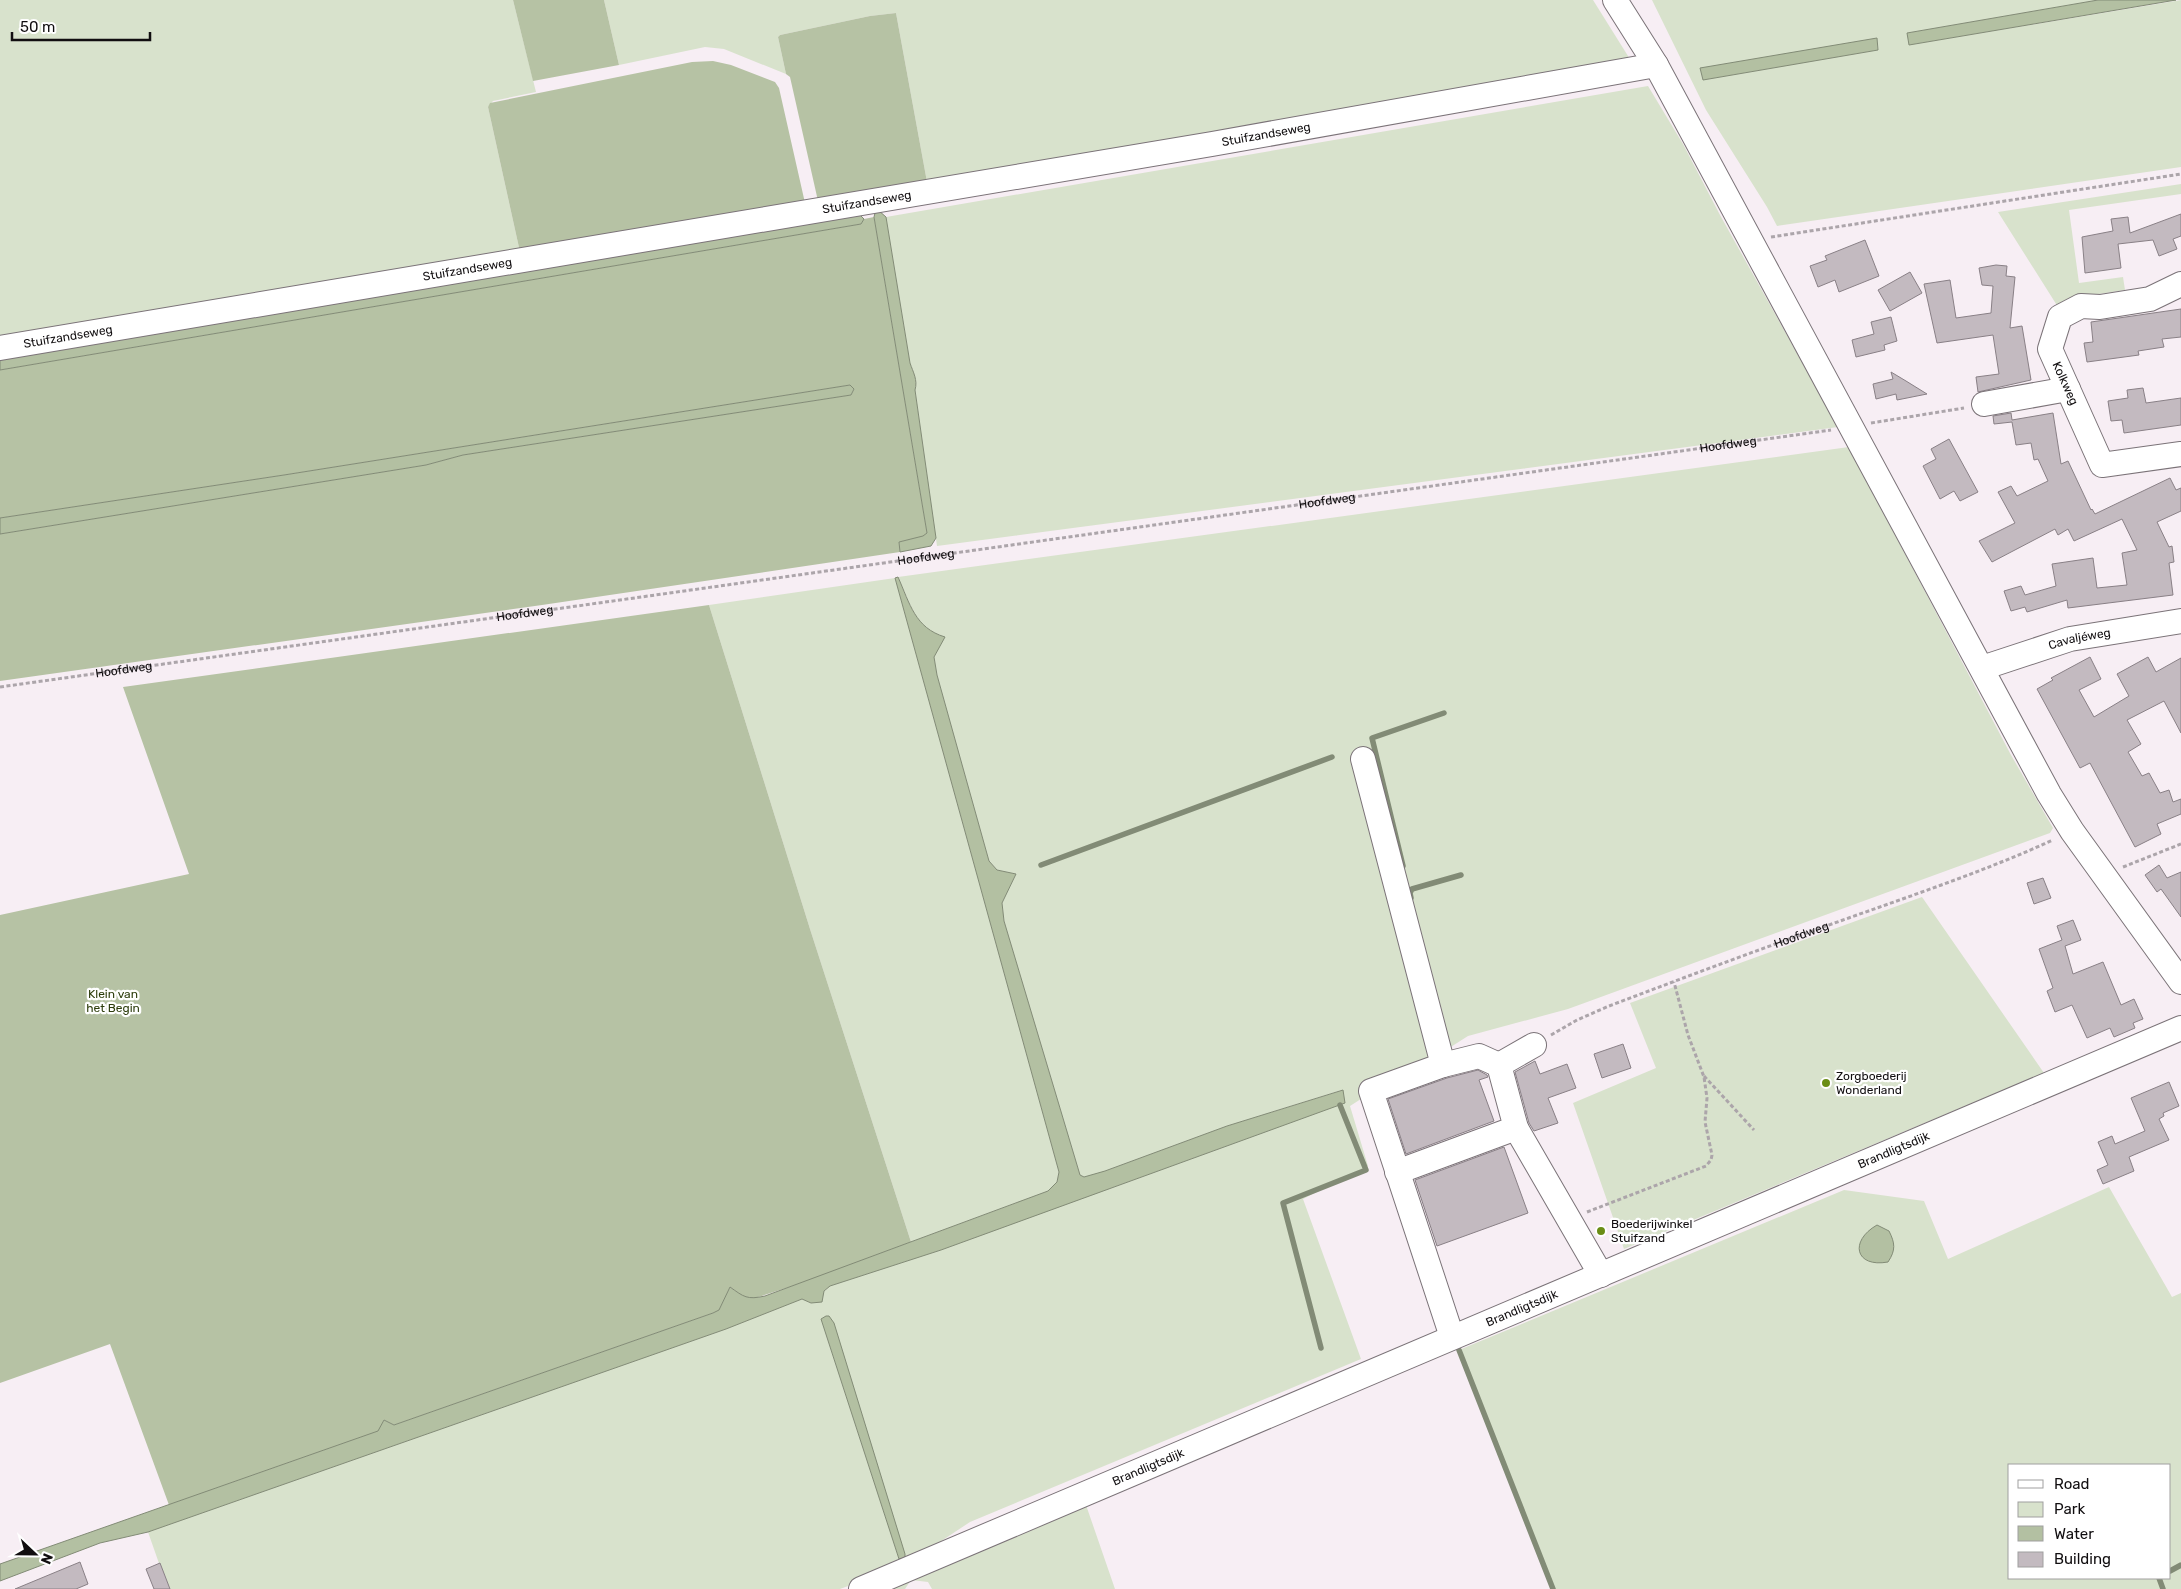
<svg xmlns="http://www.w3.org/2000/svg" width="2181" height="1589" viewBox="0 0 2181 1589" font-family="Rubik,sans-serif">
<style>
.green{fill:#d8e2cc;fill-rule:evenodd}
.forest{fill:#b6c2a4}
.water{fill:#b3c0a2;stroke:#828b76}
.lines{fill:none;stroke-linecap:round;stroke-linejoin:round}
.stream{stroke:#828b76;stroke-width:5.5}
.building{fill:#c3bac0;stroke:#898086}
.minor-casing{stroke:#7b7378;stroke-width:26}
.path{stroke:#aca5aa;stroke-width:3;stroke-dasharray:4 2.5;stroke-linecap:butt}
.minor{stroke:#fff;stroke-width:24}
.poi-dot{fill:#6a8d15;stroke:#fff;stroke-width:2}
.labels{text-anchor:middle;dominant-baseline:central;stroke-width:4.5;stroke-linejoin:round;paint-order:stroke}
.street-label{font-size:12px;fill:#110e10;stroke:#fff}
.park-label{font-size:12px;fill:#2d3d0c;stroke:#fff}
.poi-label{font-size:12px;fill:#110e10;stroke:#fff;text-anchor:start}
</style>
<rect width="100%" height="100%" fill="#f7eef4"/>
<path class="green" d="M0,0H513L536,92L493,101L488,107L520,252L0,340Z
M604,0H1593L1633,64L927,182L896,13L870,16L780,35L778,37L786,74L724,49L705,47L619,65Z
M1652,0H2098L1907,33L1909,45L2181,0V167L1777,226L1767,207L1706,110ZM1877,39L1878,50L1703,80L1700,69Z
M1648,86L1683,144L1720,215L1838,427L937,546L915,390C918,380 913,372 910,363L886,217Z
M2181,184V194L2069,210L2079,283L2123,277L2125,290L2079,297L2058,307L1998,212Z
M1849,447L2011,755L2053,828L2050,833L1568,1009L1468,1036L1435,1057L1411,1067L1350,1106L1368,1166L1303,1199L1361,1359L970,1522L905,1565L840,1589H168L148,1532L726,1329L802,1299L811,1303L830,1286L941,1250L1087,1196L1084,1178L1080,1175L1004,921L1002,903L1016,874L997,870L989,861L937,675L934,657L938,647L931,633L921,624L912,609L898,577ZM1342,1090L1344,1103L1109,1189L1105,1171L1227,1126ZM821,1319L901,1543L899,1559Z
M895,578L1059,1172L1057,1182L1048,1191L911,1242L810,929L709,605Z
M1922,897L2044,1073L1624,1249L1573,1103L1656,1068L1630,1003Z
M2109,1187L2172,1297L2181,1293V1589H1554L1459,1350L1844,1190L1924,1201L1948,1259ZM2010,1465H2170V1578H2010Z
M1086,1505L1115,1589H932L928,1582L911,1580L905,1589H889Z"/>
<path class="forest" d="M513,0H604L619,65L533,81Z
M896,13L927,182L818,201L790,77L786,74L778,37L780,35L870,16Z
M713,61L731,65L775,82L779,88L805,203L520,252L488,107L490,103L692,62Z
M874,217L927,533L924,536L899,542L900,552L542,605L0,681V534L426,465L463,455L851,395L854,389L850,385L284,475L0,518V370L861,224L864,219Z
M709,605L810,929L911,1242L805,1282L752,1299L742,1296L730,1287L719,1311L713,1313L394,1425L384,1420L379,1431L169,1505L110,1344L0,1383V915L189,874L123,687Z"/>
<path class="water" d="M2098,0H2176L1909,45L1907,33Z
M1877,38L1878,50L1703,80L1700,68Z
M878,210L886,217L910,363C913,372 918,380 915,390L936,538L931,546L900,552L899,542L923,536L927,533L874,217L875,213Z
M859,214L864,219L861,224L0,370V359Z
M850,385L854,389L851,395L463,455L426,465L0,534V518L284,475Z
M898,577C910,604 915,628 945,637L934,657L937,675L989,861L997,870L1016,874L1002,903L1004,921L1080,1175L1084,1177L1105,1171L1227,1126L1343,1090L1345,1103L941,1250L830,1286L824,1291L822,1302L811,1303L802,1299L726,1329L148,1532L100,1543L0,1581V1564L378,1431L384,1420L394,1425L713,1313L719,1310L730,1287C744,1297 747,1300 765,1296L1048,1191L1057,1182L1059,1172L895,578Z
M1877,1225L1889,1231C1895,1243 1896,1250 1888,1262C1855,1268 1849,1241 1877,1225Z
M826,1316H829L834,1323L905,1554V1558L899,1559L821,1319Z"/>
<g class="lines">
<path class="stream" d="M1041,865L1332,757
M1403,866L1372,738L1444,713
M1411,898L1410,893L1412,889L1461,875
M1321,1348L1283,1203L1366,1170L1340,1105
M1459,1350L1553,1589
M2170,1571L2181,1565
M2159,1578L2163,1589"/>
</g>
<path class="building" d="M2181,214V236L2173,239L2177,249L2159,256L2153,240L2118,244L2121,268L2085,273L2082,237L2113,231L2111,219L2128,217L2130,233Z
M1865,240L1879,276L1839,292L1835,280L1818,287L1810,266L1827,260L1825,256Z
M1996,265L2007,266L2006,276L2015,277L2010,328L2022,326L2031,380L1978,392L1976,377L1999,374L1993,335L1937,343L1924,284L1950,280L1956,318L1991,313L1993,286L1982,285L1979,268Z
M1910,272L1922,293L1890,311L1878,290Z
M2181,309V337L2162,339L2164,347L2138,351L2139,355L2087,362L2084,343L2093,342L2091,322Z
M1891,317L1897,341L1884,345L1885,350L1856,357L1852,340L1874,334L1871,322Z
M1891,372L1906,381L1927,394L1897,400L1896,394L1876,399L1873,384L1893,379Z
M2143,388L2146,403L2181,398V425L2124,433L2122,420L2111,421L2108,401L2128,398L2127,390Z
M2011,413L2012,420L2053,413L2061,464L2068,461L2091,510L2092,509L2095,514L2170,478L2176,490L2181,488V511L2157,522L2169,547L2172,546L2174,562L2169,563L2173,595L2068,608L2067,600L2027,612L2025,607L2011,611L2004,591L2021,586L2025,595L2056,586L2052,564L2093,558L2097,588L2127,585L2122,553L2137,550L2122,519L2074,541L2068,529L2058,535L2055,529L1992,562L1979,541L2015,523L1998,492L2011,486L2017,496L2048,481L2038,459L2034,460L2031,443L2016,445L2012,422L1994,424L1993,416Z
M1949,439L1978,492L1960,501L1954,491L1940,499L1923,466L1936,459L1931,449Z
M2090,657L2101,679L2079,690L2094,717L2129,696L2117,674L2148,657L2156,672L2181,658V733L2164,701L2127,720L2141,744L2128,752L2142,776L2149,773L2160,793L2169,790L2173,802L2181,799V814L2157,824L2161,834L2135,847L2090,763L2080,768L2037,689L2053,680L2051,678Z
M2159,865L2167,878L2181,872V917L2161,889L2157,892L2145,875Z
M2043,878L2051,898L2034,904L2027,883Z
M2073,920L2081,940L2065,946L2073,974L2103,962L2121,1005L2134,999L2143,1019L2133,1023L2135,1028L2114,1037L2110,1028L2087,1038L2072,1005L2055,1012L2047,991L2053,988L2039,949L2062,940L2057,926Z
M1623,1044L1631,1068L1602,1078L1594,1054Z
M1535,1061L1540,1074L1567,1064L1576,1088L1548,1098L1558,1123L1534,1131L1529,1123L1515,1072Z
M1478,1070L1487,1075L1488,1077L1479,1080L1494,1121L1406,1154L1388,1099L1447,1078Z
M2169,1082L2179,1106L2163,1113L2164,1116L2159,1119L2169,1140L2129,1157L2134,1171L2103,1184L2097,1170L2108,1165L2098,1142L2112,1136L2115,1144L2145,1131L2131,1098Z
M1504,1147L1528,1213L1437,1246L1415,1180Z
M80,1562L88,1584L76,1589H15Z
M160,1563L170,1589H154L146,1569Z"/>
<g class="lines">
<g class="minor-casing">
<g id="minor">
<path d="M1615,0L1656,65L2049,794L2072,831L2181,982"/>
<path id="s3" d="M2181,284L2150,299L2100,307L2081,306L2060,317L2050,349L2102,465L2181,454"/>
<path id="s4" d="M0,348L1212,144L1656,65"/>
<path d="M1984,404L2068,389"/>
<path id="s5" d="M1982,668L2070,639L2181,621"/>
<path d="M1363,759L1443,1065L1371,1091L1452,1337"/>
<path d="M1443,1065L1479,1056L1499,1065"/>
<path d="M1516,1128L1601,1275"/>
<path d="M1397,1172L1516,1128L1499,1065L1534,1045"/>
<path id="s6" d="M861,1589L2181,1028"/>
</g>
</g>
<g class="path">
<path d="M1771,237L2181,174"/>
<path d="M1871,423L1964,408"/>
<path id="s1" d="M0,687L1831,430"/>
<path d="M2123,867L2181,844"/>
<path id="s2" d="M1551,1035L1577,1020L1609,1006C1678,980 1746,954 1815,930C1895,901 1976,875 2053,840"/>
<path d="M1704,1076L1754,1130"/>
<path d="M1587,1212L1706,1166L1711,1160L1712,1155L1705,1122L1707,1098L1704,1077L1688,1035L1674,982"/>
</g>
<use href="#minor" class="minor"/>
</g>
<g class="poi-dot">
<circle cx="1826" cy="1083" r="5"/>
<circle cx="1601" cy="1231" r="5"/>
</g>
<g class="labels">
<g class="street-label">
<text stroke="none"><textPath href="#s4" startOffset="1284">Stuifzandseweg</textPath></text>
<text stroke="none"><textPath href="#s4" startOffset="879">Stuifzandseweg</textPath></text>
<text stroke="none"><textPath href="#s4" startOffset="474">Stuifzandseweg</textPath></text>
<text stroke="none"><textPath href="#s4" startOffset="69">Stuifzandseweg</textPath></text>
<text stroke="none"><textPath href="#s3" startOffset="199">Kolkweg</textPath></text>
<text stroke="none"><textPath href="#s1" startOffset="1745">Hoofdweg</textPath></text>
<text stroke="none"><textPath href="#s1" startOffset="1340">Hoofdweg</textPath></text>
<text stroke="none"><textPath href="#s1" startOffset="935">Hoofdweg</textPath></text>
<text stroke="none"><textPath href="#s1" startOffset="530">Hoofdweg</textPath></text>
<text stroke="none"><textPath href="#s5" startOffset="102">Cavaljéweg</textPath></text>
<text stroke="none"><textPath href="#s1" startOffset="125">Hoofdweg</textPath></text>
<text stroke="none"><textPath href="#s2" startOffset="270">Hoofdweg</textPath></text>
<text stroke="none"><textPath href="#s6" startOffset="1122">Brandligtsdijk</textPath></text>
<text stroke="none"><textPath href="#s6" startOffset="718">Brandligtsdijk</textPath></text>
<text stroke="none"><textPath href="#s6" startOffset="312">Brandligtsdijk</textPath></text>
</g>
<g class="park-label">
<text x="113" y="994">Klein van<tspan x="113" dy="14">het Begin</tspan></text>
</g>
<g class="poi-label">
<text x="1836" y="1076">Zorgboederij<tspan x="1836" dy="14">Wonderland</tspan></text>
<text x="1611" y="1224">Boederijwinkel<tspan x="1611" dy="14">Stuifzand</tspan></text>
</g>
</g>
<rect x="2008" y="1464" width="162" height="115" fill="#ffffff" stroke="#a09f9f"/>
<rect x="2018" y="1480" width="25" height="8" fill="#ffffff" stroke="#a09f9f"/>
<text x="2054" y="1489" font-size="15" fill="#110e10">Road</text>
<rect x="2018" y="1502" width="25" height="15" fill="#d8e2cc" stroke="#a09f9f"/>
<text x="2054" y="1514" font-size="15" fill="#110e10">Park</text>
<rect x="2018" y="1526" width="25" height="15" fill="#b3c0a2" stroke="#a09f9f"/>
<text x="2054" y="1539" font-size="15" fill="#110e10">Water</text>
<rect x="2018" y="1552" width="25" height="15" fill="#c3bac0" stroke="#a09f9f"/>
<text x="2054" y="1564" font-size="15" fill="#110e10">Building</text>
<g transform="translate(35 1554) rotate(112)" stroke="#ffffff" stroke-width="4" paint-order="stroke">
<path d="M0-4L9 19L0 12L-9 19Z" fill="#110e10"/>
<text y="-8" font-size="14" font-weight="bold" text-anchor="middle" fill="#110e10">N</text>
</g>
<path d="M12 32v8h138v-8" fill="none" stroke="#110e10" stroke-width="2.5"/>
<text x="20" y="32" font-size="15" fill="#110e10" stroke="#ffffff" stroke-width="4" paint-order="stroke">50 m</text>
</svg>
